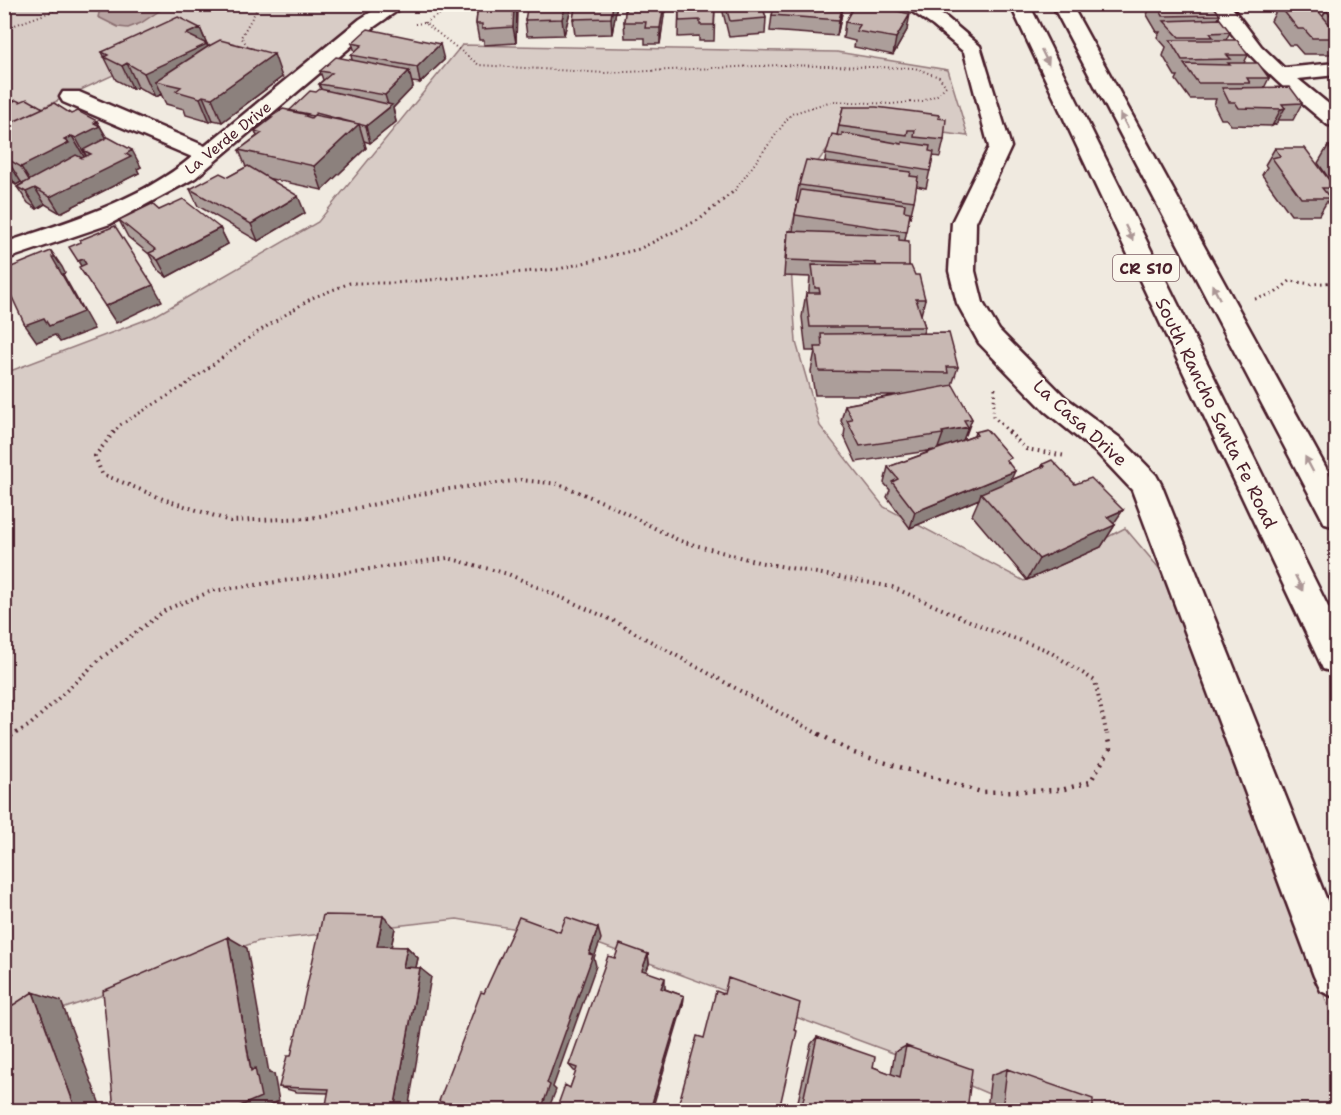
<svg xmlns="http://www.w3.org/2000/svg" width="1341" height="1115" viewBox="0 0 1341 1115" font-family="'Shantell Sans',sans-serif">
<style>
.green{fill:#d8ccc6;stroke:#917678;stroke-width:1.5}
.water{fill:#b8a4a2;stroke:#8c6f72;stroke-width:1.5}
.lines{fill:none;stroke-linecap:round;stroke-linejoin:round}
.minor-casing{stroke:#4a1f2b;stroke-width:5}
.major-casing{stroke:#4a1f2b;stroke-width:5}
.path-far3{stroke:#4a1f2b;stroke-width:2;stroke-dasharray:1 3;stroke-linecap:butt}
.path-far2{stroke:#4a1f2b;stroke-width:3;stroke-dasharray:1.5 4;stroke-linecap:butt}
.path-far1{stroke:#4a1f2b;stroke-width:4;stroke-dasharray:1.5 4.5;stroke-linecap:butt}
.path{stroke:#4a1f2b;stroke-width:4.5;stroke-dasharray:2 6;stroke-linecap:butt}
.minor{fill:#fbf7ec;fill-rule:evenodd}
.major{fill:#fbf7ec;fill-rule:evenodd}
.wall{fill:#ac9e9a;stroke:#4a1f2b;stroke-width:1.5}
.shaded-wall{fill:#8c817d;stroke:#4a1f2b;stroke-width:1.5}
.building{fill:#c8b8b3;stroke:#4a1f2b;stroke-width:1.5}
.oneway{fill:#ab9695}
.labels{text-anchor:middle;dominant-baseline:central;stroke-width:4.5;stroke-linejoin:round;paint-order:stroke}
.far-street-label{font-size:15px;fill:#4a1f2b;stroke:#fbf7ec}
.shield{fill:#fbf7ec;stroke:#7f6065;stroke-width:1.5}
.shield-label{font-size:16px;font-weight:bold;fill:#4a1f2b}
.street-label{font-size:18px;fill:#4a1f2b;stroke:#fbf7ec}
</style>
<rect width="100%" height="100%" fill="#f0eae0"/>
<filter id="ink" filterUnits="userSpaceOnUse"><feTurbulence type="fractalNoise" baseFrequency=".0167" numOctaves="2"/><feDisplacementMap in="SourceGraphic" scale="12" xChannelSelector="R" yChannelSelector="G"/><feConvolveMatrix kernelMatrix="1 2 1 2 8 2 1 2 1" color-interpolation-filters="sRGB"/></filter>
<g filter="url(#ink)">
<path class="green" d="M5,5H376L339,42L287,79L224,64L178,45L5,125Z
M462,45L837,52L948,70L968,136L847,121L804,181L789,237L796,342L820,426L884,507L1024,581L1125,528L1169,580L1269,838L1336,1029V1110H1026L901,1056L590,941L457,919L259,941L25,1022L5,1038V373L153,317L318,222Z"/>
<path class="water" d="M111,5V4L168,5L141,23L128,28L118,27L98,17L100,9Z"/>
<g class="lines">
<g class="minor-casing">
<path id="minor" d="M384,4H407L374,27L195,178L110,224L4,260V243C67,222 141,200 192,157L63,102L60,97L63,92H79L205,146L360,19Z
M901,4H924L947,18L980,46L1011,147L976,222L975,271L983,303L999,330L1065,397L1120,438L1156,475L1161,484L1336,923V998L1321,991L1314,976L1132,490L1098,454L1045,411L979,343L957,303L949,271L952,222L989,147L964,52L933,26Z
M1216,5H1230L1261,46L1284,68L1336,63V75L1298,79L1336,110V126L1328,125C1283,88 1247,57 1213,9Z"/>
</g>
<g class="major-casing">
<path id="major" d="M1010,4H1029L1336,623V673L1323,669Z
M1052,4H1071L1336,486V527L1325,524Z"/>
</g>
<path class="path-far3" d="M425,23L443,12L447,4
M415,24L425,23L479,65L604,73L781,65L915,68L939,77L946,86L937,95L923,101L891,104L832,101L791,114L733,193
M4,29L72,4
M250,49L241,37L260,4"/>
<path class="path-far2" d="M1255,299L1274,294L1290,281L1311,284L1336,282
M995,388L993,416L1010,433
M113,433L120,425L184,386L253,335L312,298L350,283H394L559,269L639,249L700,219L734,191"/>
<path class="path-far1" d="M114,432L95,456L102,474L163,499L230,521L311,518L441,490L521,480L559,484L610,505L680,541L758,562L892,587L990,630L1047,650L1095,681L1107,736
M1009,432L1026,449L1066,456
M11,736L30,725L100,659L167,609L212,591L448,558L508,574L612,620L822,736"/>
<path class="path" d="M819,734L854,753L981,792L1061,790L1090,782L1110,749L1107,734
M4,740L14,734"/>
<use href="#minor" class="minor"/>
<use href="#major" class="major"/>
</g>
<path class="wall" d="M478,4H517L516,43L484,45V40H479L476,24Z
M572,4L564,35L527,36L525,20Z
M576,4H617L612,34L575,35L573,19Z
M626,4H667L666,12H664L660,44H645V38H625L624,22Z
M679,4H715L714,41H699V36L678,37Z
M721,4H762L766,18L765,34L729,37Z
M844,4L837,36L770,31L772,15Z
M1151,4H1212L1220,15L1218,19L1230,32L1226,40L1248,55L1244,63L1269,78L1264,88L1302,103L1293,120H1278L1276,124L1272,126L1231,125L1226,119H1221L1214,105L1216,99H1190L1176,80L1178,76H1175L1163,56L1166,47L1157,37L1160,32H1157L1147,15Z
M1335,4H1336V47L1332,54H1303L1295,45H1289L1271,21L1279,5L1323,16L1326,10H1332Z
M887,9L907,30L893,55L854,47L855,41L843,38L845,22Z
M200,28L208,46L282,77L222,122L213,120L210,122L186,115L184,109L166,104L161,94L155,97L138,87L133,89L116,80L102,52Z
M352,43L444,60L420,83L412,82L413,87L393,108L396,122L370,143L364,141L366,148L322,190L267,178L305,213L258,241L198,206L190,189L228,177L246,167L239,150L257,136L255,131L270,119L269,118L289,111L321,89L319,84L323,80L320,71L352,60L351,55L355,52Z
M20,102L97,121L107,138L141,167L137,169L139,173L60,213L45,204L37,209L28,203L17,187L23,183L21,182L16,185L4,179V105Z
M843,107L938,118L944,140L940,157L933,156L926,188L916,186L914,201L910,218H909L905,240L909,266L925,299L921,315L925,327L923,333L958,367L952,385L972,419L966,435H965L963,440L974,436L975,432L1009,463L1011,480L1041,468L1043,464L1115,525L1101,547L1027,580L972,515L979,499L910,528L887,497L890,490L884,483L888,467L934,450L856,462L844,436L845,429L841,421L845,405L896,395H815L811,371L815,351H806L802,317L806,293H809V289L810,277L784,276L786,247L788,231H793L795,215L798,201H796L799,185L825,162L826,154L837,135Z
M1328,146H1336V189L1335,188L1319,215H1291L1262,175L1267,167L1265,165L1275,148L1332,183L1318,163Z
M159,210L220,228L228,244L167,277L158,270L149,254L128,237L119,220Z
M395,928L391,947H407L418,958L416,967L431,977L328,1093L297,1092L279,1087L291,1056Z
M648,954L649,964L646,972L665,988V989L684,996L683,1005L570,1088L576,1072L574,1071L569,1065L615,958Z
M817,1037L873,1067L891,1074L895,1052L906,1046L968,1103L977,1110H796L811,1044Z
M1007,1069L1093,1110H987L991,1075Z"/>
<path class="shaded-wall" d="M514,4H517L516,43L513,27Z
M566,4H572L564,35L562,19Z
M613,4H617L612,34L611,18Z
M664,4V16L660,44V28Z
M843,4H844L837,36L839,20Z
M910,14L907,30L893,55L896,38Z
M200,28L216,67L155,81L161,94L155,97L144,73L186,34Z
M440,44L444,60L420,83L417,67Z
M274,54L282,77L222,122L212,98Z
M127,63L138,87L133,89L122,66Z
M409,71L413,87L393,108L396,122L370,143L366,126L389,108L385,95Z
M203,96L213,120L210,122L200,98Z
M1285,108L1276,124L1272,126L1281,109Z
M97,121L113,150L91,154L83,150L90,162H89L76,138Z
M359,124L366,148L322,190L314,166Z
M72,136L86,160L35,188L45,204L37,209L26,192L34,188L21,167Z
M132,150L141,167L137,169L139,173L60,213L50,197Z
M6,158L21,182L16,185L4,168V159Z
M298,196L305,213L258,241L251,224Z
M220,228L228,244L167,277L158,260Z
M51,251L62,267L65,273L63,274L94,329L60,342L55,335L37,342L25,325L52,257Z
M83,259L94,275L88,278L78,261Z
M153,285L162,301L116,323L105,306Z
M4,330L11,353L7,355L8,362L4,363Z
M968,427L962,443L938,448L943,434L942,432Z
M1015,471L1008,486L981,493L979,499L910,528L915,512Z
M1123,510L1112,526L1115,525L1101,547L1027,580L1039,559L1107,517Z
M383,916L395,928L389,957L377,946Z
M598,928L601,939L594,958L596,966L553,1087L556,1090L548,1110H541L547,1083Z
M228,937L247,948L269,1073L274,1074L279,1101L260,1110H231L251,1071Z
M407,947L418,958L414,977L403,967Z
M648,954L649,964L643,980L642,970Z
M420,968L431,977L408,1110H394Z
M665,978V988L661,997V988Z
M33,992L61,1001L102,1110H76Z
M684,996L683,1005L652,1110H650Z"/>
<path class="building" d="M478,4H514L513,27L482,29V24H476Z
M528,4H566L562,19L525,20Z
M576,4H613L611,18L573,19Z
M626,4H664L660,28H645L646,22H624Z
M679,4H715L714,25H700V20L679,21Z
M725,4H762L766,18L730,21Z
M775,4H843L839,20L772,15Z
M855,4H887L885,8L910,14L896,38L856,31L860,25L845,22Z
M1157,4H1212L1220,15L1163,16Z
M1279,5L1315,7L1336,32V38H1312L1304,29H1298Z
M1326,10H1336V22Z
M178,17L200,28L186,34L207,44L144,73L127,63L122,66L104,57L108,55L102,52Z
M1220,19L1230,32L1210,33L1213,37H1179L1164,21Z
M368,29L440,44L417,67L351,55L362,45L352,43L364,32Z
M220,40L274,54L212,98L203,96L200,98L176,91L181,87L155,81L209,46Z
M1170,40H1237L1248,55H1227L1231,59L1182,60Z
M336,57L409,71L385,95L319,84L332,73L320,71Z
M1228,63H1258L1269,78H1247L1250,83H1198L1184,64L1230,65Z
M1290,87L1302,103L1282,104L1285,108L1281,109L1239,108L1235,102H1229L1222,88Z
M320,89L392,105L366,126L316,113L313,116L289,111L310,91L316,92Z
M27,99L43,108L4,126V105L16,100L20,102Z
M54,103L71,114L78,111L97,121L94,123L100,126L76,138L72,136L64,140L69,143L21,167L6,158L4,159V126Z
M843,107H876L939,115L938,118L946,119L944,140L914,137L915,130H908L907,135L839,126Z
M283,109L308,114L305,116L311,118L314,115L359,124L314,166L239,150L262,133L255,131L272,118H269Z
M842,133L902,144V142L930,146L929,151L934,152L930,171L826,154L832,134L842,136Z
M108,137L132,150L126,154L131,157L50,197L35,188L26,192L17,187L76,155L82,158L91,154L83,150Z
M1328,146H1336V158Z
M1275,148H1305L1335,188H1322L1330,198H1301L1272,158L1280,156Z
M806,160L911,172L910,176L918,177L914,201L799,185Z
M248,166L298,196L251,224L190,189L220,173L228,177Z
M801,190L905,204L904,211L910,212L907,232L795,215Z
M183,199L220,228L158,260L149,253L156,250L119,220L152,204L159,210Z
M115,226L153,285L105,306L79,267L86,264L83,259L78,261L69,247L81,242L80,240Z
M788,231L899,235V240L909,241V266H876V263L786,260Z
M51,251L55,257H52L83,312L49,326L44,318L25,325L4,280V270Z
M812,265L911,266L915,275H919L925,299H916L925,327H810L806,293H820L819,288H815Z
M949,333L958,367H947L948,373L819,371L815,347H822L821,334Z
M953,385L972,419L964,420L968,427L942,432L943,434L860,446L847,420L852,419L845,405Z
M986,429L1011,458L1006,460L1015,471L915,512L892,482L898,479L888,467L977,435L975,432Z
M1052,460L1075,484L1091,478L1123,510L1107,517L1115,525L1039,559L981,493L1045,466L1043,464Z
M323,915L383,916L377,946L407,947L403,967L420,968L394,1110H325L329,1089L279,1087L287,1056H291Z
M519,917L560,932L566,917L598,928L589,954L593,955L547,1083L550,1085L541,1110H451L453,1106L439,1101L481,992L484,993Z
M228,937L251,1071L255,1068L261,1097L231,1110H114L103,991Z
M620,944L648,954L642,970L665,978L661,988L684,996L650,1110H556L565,1085L570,1088L577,1068L569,1065L608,956L615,958Z
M728,978L800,1003L794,1030L797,1031L779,1110H677L697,1036L704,1038L716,991L724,994Z
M33,992L76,1110H4V1011Z
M817,1037L875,1057L873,1067L900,1077L906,1046L972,1069L968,1103L978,1107L977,1110H801Z
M1007,1069L1093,1099V1110H1002Z"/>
<defs><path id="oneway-solid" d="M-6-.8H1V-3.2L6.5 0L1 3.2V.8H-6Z" transform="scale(1.5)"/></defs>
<g class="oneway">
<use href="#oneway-solid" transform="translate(1045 57) rotate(64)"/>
<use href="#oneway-solid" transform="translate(1124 121) rotate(-118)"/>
<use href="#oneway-solid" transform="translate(1129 233) rotate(64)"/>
<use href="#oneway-solid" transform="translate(1216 292) rotate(-118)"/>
<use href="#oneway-solid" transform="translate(1309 464) rotate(-118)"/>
<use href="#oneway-solid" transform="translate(1299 583) rotate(64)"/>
</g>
</g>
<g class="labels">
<g class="far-street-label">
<text transform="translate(228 138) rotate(-39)">La Verde Drive</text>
</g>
<rect class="shield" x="1113" y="255" width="66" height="26" rx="4.5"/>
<g class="shield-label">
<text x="1146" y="268">CR S10</text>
</g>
<g class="street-label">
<text transform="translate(1216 413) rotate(64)">South Rancho Santa Fe Road</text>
<text transform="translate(1080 423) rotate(42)">La Casa Drive</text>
</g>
</g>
<rect width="1341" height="1115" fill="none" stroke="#fbf7ec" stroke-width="24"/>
<rect x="12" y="12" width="1317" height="1091" fill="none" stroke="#4a1f2b" stroke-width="2" filter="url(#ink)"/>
</svg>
